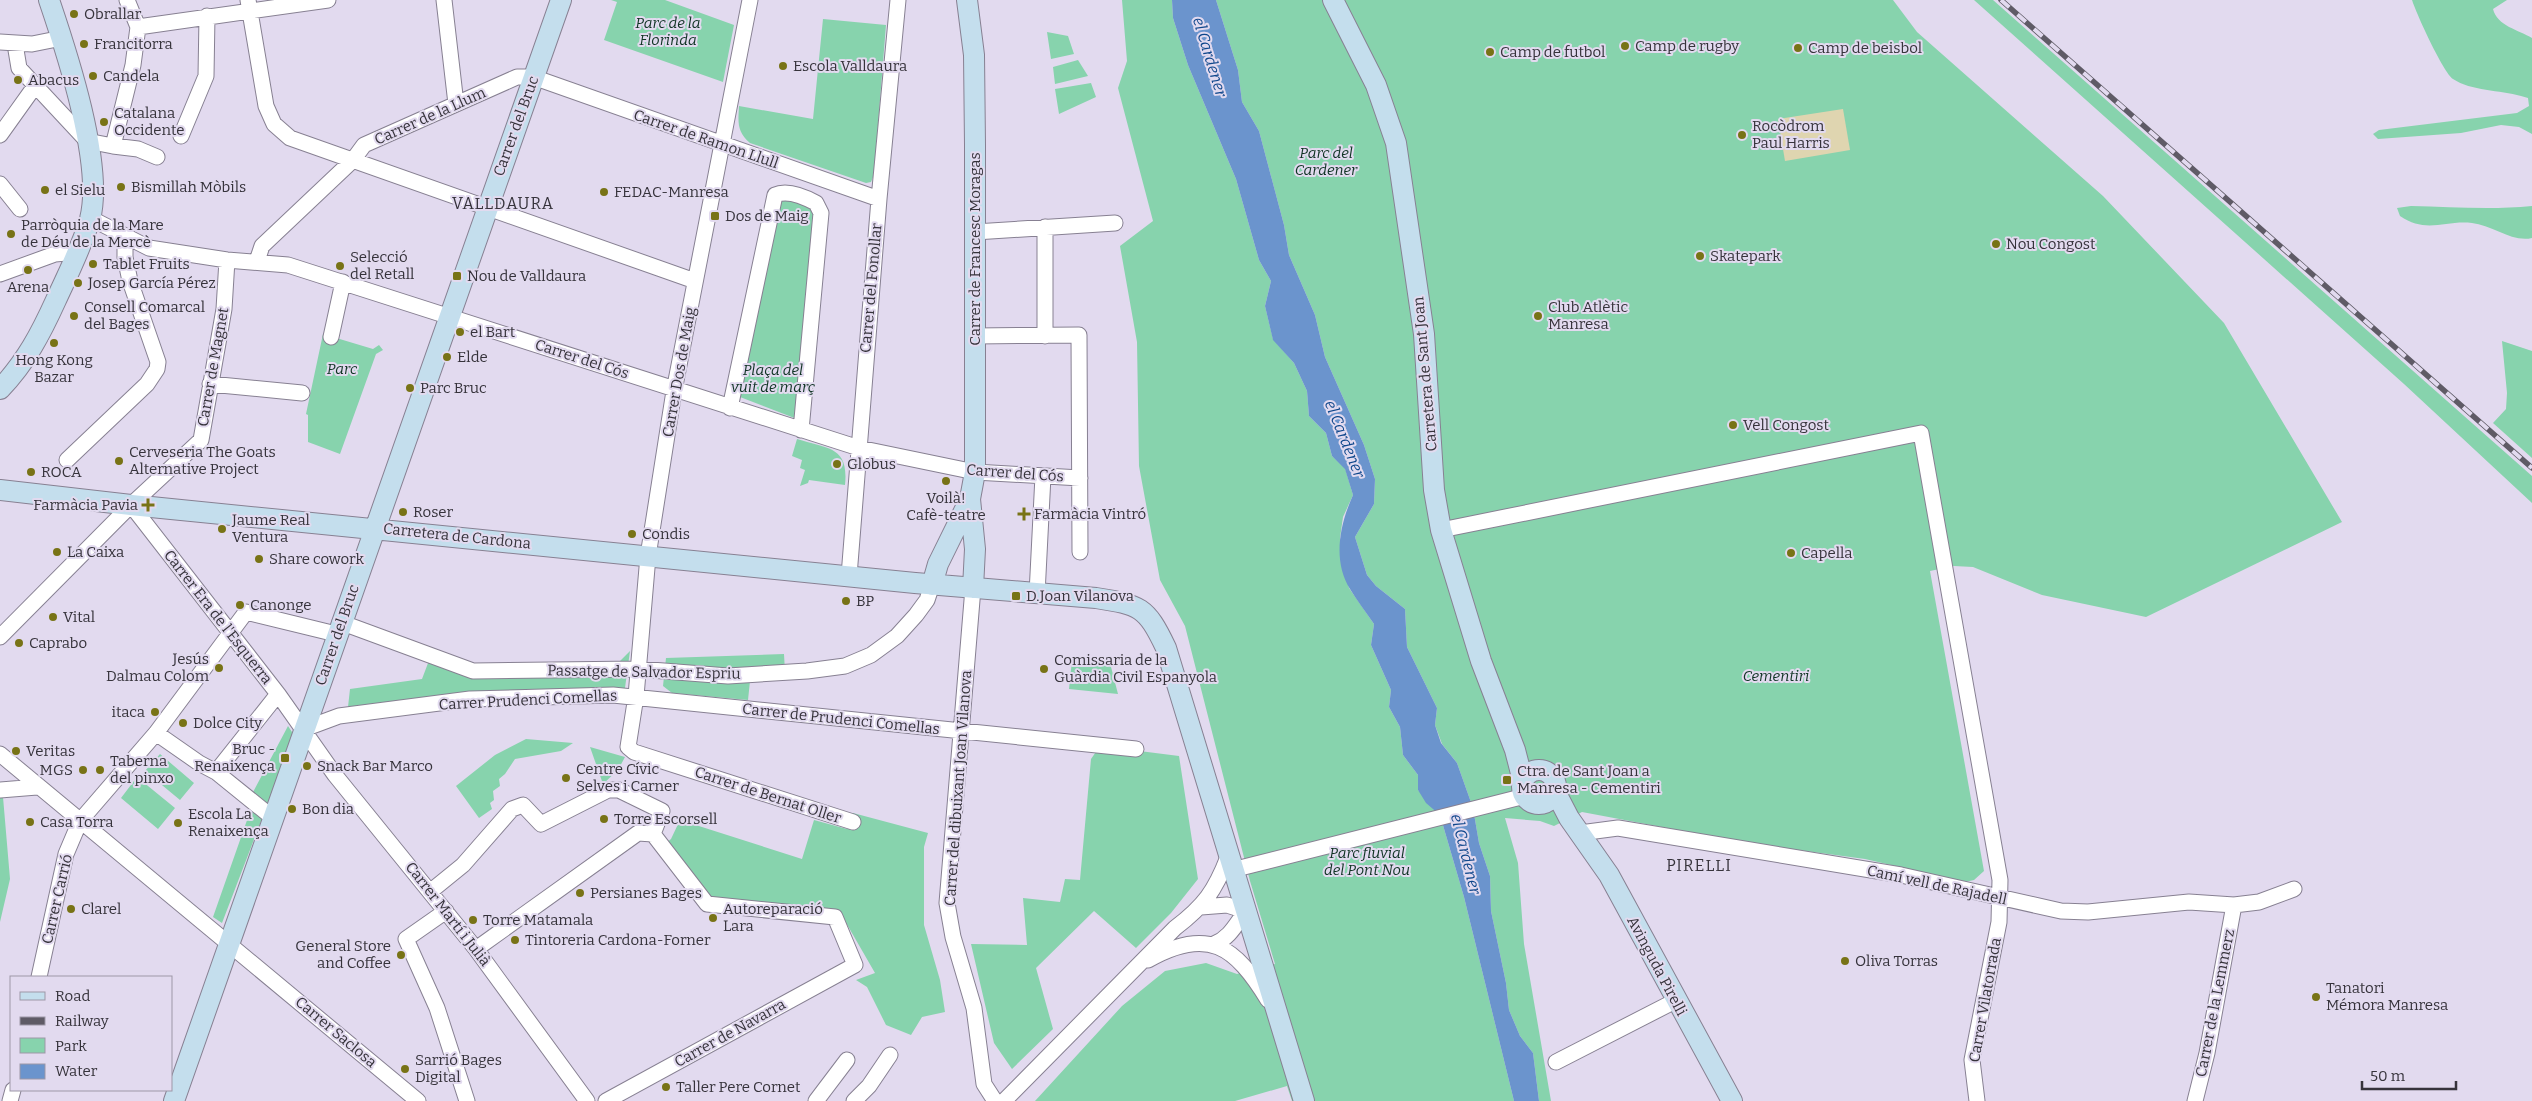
<svg xmlns="http://www.w3.org/2000/svg" width="2532" height="1101" viewBox="0 0 2532 1101" font-family="Bitter,serif">
<style>
.green{fill:#87d3ad}
.sand{fill:#dfd5b0}
.water{fill:#6b94cd}
.lines{fill:none;stroke-linecap:round;stroke-linejoin:round}
.street-casing{stroke:#878092;stroke-width:17}
.secondary-casing{stroke:#878092;stroke-width:22}
.street{stroke:#fff;stroke-width:15}
.secondary{stroke:#c4deed;stroke-width:20}
.rail-casing{stroke:#5f5b66;stroke-width:5.5}
.rail{stroke:#e2daef;stroke-width:4;stroke-dasharray:11;stroke-linecap:butt}
.poi-dot{fill:#787316;stroke:#e2daef;stroke-width:2}
.labels{text-anchor:middle;dominant-baseline:central;stroke-width:4;stroke-linejoin:round;paint-order:stroke}
.poi-label{font-size:15px;fill:#36333b;stroke:#e2daef;text-anchor:start}
.park-label{font-size:15px;font-style:italic;fill:#103424;stroke:#e2daef}
.street-label{font-size:15px;fill:#36333b;stroke:#e2daef}
.water-label{font-size:16px;font-style:italic;fill:#0e468b;stroke:#e2daef}
.neighbourhood-label{font-size:16px;letter-spacing:1px;fill:#36333b;stroke:#e2daef}
</style>
<rect width="100%" height="100%" fill="#e2daef"/>
<path class="green" d="M611,0H665L734,25L723,82L604,40L617,2Z
M1122,0H1172L1173,18L1188,65L1236,179L1259,260L1271,281L1265,306L1273,339L1294,363L1307,391L1309,416L1326,433L1332,456L1345,468L1353,495L1343,517L1340,538L1349,588L1374,624L1371,645L1391,690L1389,707L1400,727L1403,755L1418,775V790L1440,815L1464,897L1514,1101H1292L1287,1086L1235,1101H1035L1122,1006L1165,971L1206,963L1237,974L1275,964L1250,881L1185,626L1160,580L1139,466L1137,342L1120,246L1153,221L1118,88L1127,61Z
M1216,0H1893L1917,32L2103,196L2224,323L2342,522L2146,617L2042,595L1973,567L1954,566L1930,571L1984,871L1974,880L1965,882L1865,859L1747,843L1582,812L1554,826L1540,821L1505,818L1518,863L1524,944L1551,1101H1539L1533,1053L1520,1036L1509,1010L1506,983L1491,911L1490,876L1479,843L1473,808L1457,763L1442,744L1435,725L1437,708L1407,647L1405,609L1376,586L1367,575L1355,537L1374,504L1375,479L1364,445L1325,357L1315,315L1289,255L1284,225L1259,131L1242,102L1238,70Z
M1974,0H1993L2532,476V503L2404,384Z
M2412,0H2507L2493,9C2497,26 2519,30 2532,38V134L2519,127L2501,125L2461,133L2378,139L2373,134L2379,130L2517,113L2529,106L2528,98L2521,96C2500,90 2471,91 2453,79C2443,72 2416,13 2412,0Z
M823,19L886,25L874,175L871,182L866,183L750,143C737,132 738,123 739,106L813,119Z
M1047,32L1068,36L1074,54L1051,59Z
M1078,60L1088,76L1055,84L1053,67Z
M1091,83L1096,97L1059,114L1055,89Z
M786,197L814,209L797,419L740,397L776,208L780,201Z
M2411,206C2452,207 2492,210 2532,206V238C2513,243 2492,225 2472,223C2445,220 2426,234 2400,216L2397,208Z
M323,334L373,349L379,345L383,350L376,354L340,454L308,442V415L306,414Z
M2502,341L2532,351V458L2493,423L2506,409L2507,393Z
M797,439C828,449 849,446 845,485L809,480L808,483L800,486L805,470L800,468L802,460L792,456Z
M433,650L475,666L487,667L620,661L630,651L625,688L502,691L348,707L350,689L422,679Z
M784,654L785,672L750,681L748,700L672,693L663,686L666,658Z
M1072,660L1110,663L1118,694L1069,689Z
M288,726L294,735L268,805L252,794Z
M526,739L573,743L561,751L515,759L505,774L499,779L500,786L493,791L494,800L490,803L492,809L479,818L456,786L495,755Z
M1100,746L1179,756L1198,879L1171,913L1136,948L1094,911L1036,968L1053,1029L1012,1069L994,1043L971,944L1027,945L1023,898L1060,902L1065,879L1080,880L1091,759Z
M590,747L625,757L618,770L603,784Z
M160,754L194,783L180,800L145,771Z
M137,777L175,808L158,829L121,798Z
M0,797H3L10,879L0,922Z
M252,806L263,816L222,923L213,917Z
M853,813L928,833L924,847V925L940,980L945,1012L922,1017L911,1035L886,1025L867,987L856,980L875,973L841,914L711,900L666,843L671,839L680,820L802,859L814,820L847,829Z"/>
<path class="sand" d="M1843,109L1850,150L1785,161L1778,119Z"/>
<path class="water" d="M1172,0H1216L1238,70L1242,102L1259,131L1284,225L1289,255L1315,315L1325,357L1364,445L1375,479L1374,504L1355,537L1367,575L1376,586L1405,609L1407,647L1437,708L1435,725L1441,743L1457,763L1473,808L1479,843L1490,876L1491,911L1506,983L1509,1010L1520,1036L1533,1053L1539,1101H1514L1464,897L1440,815L1426,803L1418,790V775L1403,755L1400,727L1389,707L1391,690L1371,645L1374,624C1366,612 1357,601 1350,589C1332,560 1340,524 1353,495L1345,469L1332,456L1326,433L1309,416L1307,391L1294,363L1273,340L1265,306L1271,281L1259,260L1236,179L1188,65L1173,18Z"/>
<g class="lines">
<g class="street-casing">
<path id="street" d="M248,0L266,106L274,124L290,138L695,281
M444,0L456,104
M750,0L674,391L648,556L636,696L628,747L634,752L853,822
M138,27L328,0
M0,42L32,44L62,38
M15,44L19,68L87,141L113,146L133,65L138,27L127,0
M0,135L35,86
M181,136L206,76L207,16
M113,146L138,149L157,157
M0,184L20,209
M90,218L149,248L227,260L288,265L859,448L975,472L1080,478
M1045,227V336
M975,232L1115,223
M257,261L262,246L353,160L364,145L517,77H533L879,199
M0,274L55,254L77,252
M975,336L1079,335L1080,552
M331,337L343,282
M210,384L302,393
M730,408L775,195C788,189 805,197 816,203L821,213L801,430
M67,460L147,384L157,369L158,362L130,281L125,257V236
M131,505L278,694L335,775L476,949L587,1101
M1441,530L1921,433L2000,880L1999,922L1972,1060L1977,1101
M849,576L879,199L898,0
M973,588L947,903L953,937L974,1008L984,1084L995,1101
M1037,594L1043,476
M340,622L473,671L638,669L728,676L807,671L845,666L871,655L897,636L916,615L927,600L932,585
M0,637L131,505L201,440L224,309L227,260
M304,729L339,716L470,699L613,695L1136,749
M156,733L199,763L216,772L273,818
M0,754L418,1101
M216,772L278,694
M0,790L37,787
M1580,833L1618,828L1901,875L2061,911L2088,912L2189,902L2234,905L2259,902L2294,889
M1232,870L1525,796
M431,891L463,865L512,809L523,805L541,824L608,790H619L662,811L653,834
M1201,907L1227,905L1246,911C1236,924 1230,938 1214,944
M446,911L406,939L437,1008L467,1101
M476,949L638,833L653,834
M1148,960C1208,926 1235,946 1268,1000
M39,977L66,854L80,821L156,733L246,612L336,634
M1556,1062L1675,1001
M10,1101L13,1090
M606,1101L855,965L835,917L707,904L653,834
M816,1101L847,1060
M854,1101L869,1086L890,1055
M1004,1101L1175,928C1204,906 1215,891 1228,857
M2195,1101L2207,1053L2234,905"/>
</g>
<g class="secondary-casing">
<path id="secondary" d="M1333,0L1376,85L1396,143L1424,334L1434,490L1441,530L1481,661L1515,750L1523,781
M0,389C26,362 41,333 56,300C68,274 82,246 90,219C104,165 67,53 49,0
M0,490L131,505L915,583L1096,598C1140,605 1146,606 1166,648L1304,1101
M970,499L975,549L973,588
M932,585L938,564L970,499L975,472V145L974,55L967,0
M1522 787a17 17 0 1 1 34 0a17 17 0 1 1-34 0Z
M1555,791L1569,818L1609,875L1732,1101
M174,1101L561,0"/>
</g>
<use href="#street" class="street"/>
<use href="#secondary" class="secondary"/>
<g class="rail-casing">
<path id="rail" d="M2001,0L2532,468"/>
</g>
<use href="#rail" class="rail"/>
</g>
<g class="poi-dot">
<circle cx="74" cy="14" r="5"/>
<circle cx="84" cy="44" r="5"/>
<circle cx="1625" cy="46" r="5"/>
<circle cx="1798" cy="48" r="5"/>
<circle cx="1490" cy="52" r="5"/>
<circle cx="783" cy="66" r="5"/>
<circle cx="93" cy="76" r="5"/>
<circle cx="18" cy="80" r="5"/>
<circle cx="104" cy="122" r="5"/>
<circle cx="1742" cy="135" r="5"/>
<circle cx="121" cy="187" r="5"/>
<circle cx="45" cy="190" r="5"/>
<circle cx="604" cy="192" r="5"/>
<rect x="710" y="211" width="10" height="10" rx="2.5"/>
<circle cx="11" cy="234" r="5"/>
<circle cx="1996" cy="244" r="5"/>
<circle cx="1700" cy="256" r="5"/>
<circle cx="93" cy="264" r="5"/>
<circle cx="340" cy="266" r="5"/>
<circle cx="28" cy="270" r="5"/>
<rect x="452" y="271" width="10" height="10" rx="2.5"/>
<circle cx="78" cy="283" r="5"/>
<circle cx="74" cy="316" r="5"/>
<circle cx="1538" cy="316" r="5"/>
<circle cx="460" cy="332" r="5"/>
<circle cx="54" cy="343" r="5"/>
<circle cx="447" cy="357" r="5"/>
<circle cx="410" cy="388" r="5"/>
<circle cx="1733" cy="425" r="5"/>
<circle cx="119" cy="461" r="5"/>
<circle cx="837" cy="464" r="5"/>
<circle cx="31" cy="472" r="5"/>
<circle cx="946" cy="481" r="5"/>
<path d="M145.5 497.5h5v5h5v5h-5v5h-5v-5h-5v-5h5z"/>
<circle cx="403" cy="512" r="5"/>
<path d="M1021.5 506.5h5v5h5v5h-5v5h-5v-5h-5v-5h5z"/>
<circle cx="222" cy="529" r="5"/>
<circle cx="632" cy="534" r="5"/>
<circle cx="57" cy="552" r="5"/>
<circle cx="1791" cy="553" r="5"/>
<circle cx="259" cy="559" r="5"/>
<rect x="1011" y="591" width="10" height="10" rx="2.5"/>
<circle cx="846" cy="601" r="5"/>
<circle cx="240" cy="605" r="5"/>
<circle cx="53" cy="617" r="5"/>
<circle cx="19" cy="643" r="5"/>
<circle cx="219" cy="668" r="5"/>
<circle cx="1044" cy="669" r="5"/>
<circle cx="155" cy="712" r="5"/>
<circle cx="183" cy="723" r="5"/>
<circle cx="16" cy="751" r="5"/>
<rect x="280" y="753" width="10" height="10" rx="2.5"/>
<circle cx="307" cy="766" r="5"/>
<circle cx="83" cy="770" r="5"/>
<circle cx="100" cy="770" r="5"/>
<circle cx="566" cy="778" r="5"/>
<rect x="1502" y="775" width="10" height="10" rx="2.5"/>
<circle cx="292" cy="809" r="5"/>
<circle cx="604" cy="819" r="5"/>
<circle cx="30" cy="822" r="5"/>
<circle cx="178" cy="823" r="5"/>
<circle cx="580" cy="893" r="5"/>
<circle cx="71" cy="909" r="5"/>
<circle cx="713" cy="918" r="5"/>
<circle cx="473" cy="920" r="5"/>
<circle cx="515" cy="940" r="5"/>
<circle cx="401" cy="955" r="5"/>
<circle cx="1845" cy="961" r="5"/>
<circle cx="2316" cy="997" r="5"/>
<circle cx="405" cy="1069" r="5"/>
<circle cx="666" cy="1087" r="5"/>
</g>
<g class="labels">
<g class="poi-label">
<text x="84" y="14">Obrallar</text>
<text x="94" y="44">Francitorra</text>
<text x="1635" y="46">Camp de rugby</text>
<text x="1808" y="48">Camp de beisbol</text>
<text x="1500" y="52">Camp de futbol</text>
<text x="793" y="66">Escola Valldaura</text>
<text x="103" y="76">Candela</text>
<text x="28" y="80">Abacus</text>
<text x="114" y="113">Catalana<tspan x="114" dy="17">Occidente</tspan></text>
<text x="1752" y="126">Rocòdrom<tspan x="1752" dy="17">Paul Harris</tspan></text>
<text x="131" y="187">Bismillah Mòbils</text>
<text x="55" y="190">el Sielu</text>
<text x="614" y="192">FEDAC-Manresa</text>
<text x="725" y="216">Dos de Maig</text>
<text x="21" y="225">Parròquia de la Mare<tspan x="21" dy="17">de Déu de la Mercè</tspan></text>
<text x="2006" y="244">Nou Congost</text>
<text x="1710" y="256">Skatepark</text>
<text x="350" y="257">Selecció<tspan x="350" dy="17">del Retall</tspan></text>
<text x="103" y="264">Tablet Fruits</text>
<text x="467" y="276">Nou de Valldaura</text>
<text x="88" y="283">Josep García Pérez</text>
<text x="28" y="287" text-anchor="middle">Arena</text>
<text x="84" y="307">Consell Comarcal<tspan x="84" dy="17">del Bages</tspan></text>
<text x="1548" y="307">Club Atlètic<tspan x="1548" dy="17">Manresa</tspan></text>
<text x="470" y="332">el Bart</text>
<text x="457" y="357">Elde</text>
<text x="54" y="360" text-anchor="middle">Hong Kong<tspan x="54" dy="17">Bazar</tspan></text>
<text x="420" y="388">Parc Bruc</text>
<text x="1743" y="425">Vell Congost</text>
<text x="129" y="452">Cerveseria The Goats<tspan x="129" dy="17">Alternative Project</tspan></text>
<text x="847" y="464">Globus</text>
<text x="41" y="472">ROCA</text>
<text x="946" y="498" text-anchor="middle">Voilà!<tspan x="946" dy="17">Cafè-teatre</tspan></text>
<text x="138" y="505" text-anchor="end">Farmàcia Pavia</text>
<text x="413" y="512">Roser</text>
<text x="1034" y="514">Farmàcia Vintró</text>
<text x="232" y="520">Jaume Real<tspan x="232" dy="17">Ventura</tspan></text>
<text x="642" y="534">Condis</text>
<text x="67" y="552">La Caixa</text>
<text x="1801" y="553">Capella</text>
<text x="269" y="559">Share cowork</text>
<text x="1026" y="596">D.Joan Vilanova</text>
<text x="856" y="601">BP</text>
<text x="250" y="605">Canonge</text>
<text x="63" y="617">Vital</text>
<text x="29" y="643">Caprabo</text>
<text x="209" y="659" text-anchor="end">Jesús<tspan x="209" dy="17">Dalmau Colom</tspan></text>
<text x="1054" y="660">Comissaria de la<tspan x="1054" dy="17">Guàrdia Civil Espanyola</tspan></text>
<text x="145" y="712" text-anchor="end">itaca</text>
<text x="193" y="723">Dolce City</text>
<text x="275" y="749" text-anchor="end">Bruc -<tspan x="275" dy="17">Renaixença</tspan></text>
<text x="26" y="751">Veritas</text>
<text x="110" y="761">Taberna<tspan x="110" dy="17">del pinxo</tspan></text>
<text x="317" y="766">Snack Bar Marco</text>
<text x="576" y="769">Centre Cívic<tspan x="576" dy="17">Selves i Carner</tspan></text>
<text x="73" y="770" text-anchor="end">MGS</text>
<text x="1517" y="771">Ctra. de Sant Joan a<tspan x="1517" dy="17">Manresa - Cementiri</tspan></text>
<text x="302" y="809">Bon dia</text>
<text x="188" y="814">Escola La<tspan x="188" dy="17">Renaixença</tspan></text>
<text x="614" y="819">Torre Escorsell</text>
<text x="40" y="822">Casa Torra</text>
<text x="590" y="893">Persianes Bages</text>
<text x="81" y="909">Clarel</text>
<text x="723" y="909">Autoreparació<tspan x="723" dy="17">Lara</tspan></text>
<text x="483" y="920">Torre Matamala</text>
<text x="525" y="940">Tintoreria Cardona-Forner</text>
<text x="391" y="946" text-anchor="end">General Store<tspan x="391" dy="17">and Coffee</tspan></text>
<text x="1855" y="961">Oliva Torras</text>
<text x="2326" y="988">Tanatori<tspan x="2326" dy="17">Mémora Manresa</tspan></text>
<text x="415" y="1060">Sarrió Bages<tspan x="415" dy="17">Digital</tspan></text>
<text x="676" y="1087">Taller Pere Cornet</text>
</g>
<g class="park-label">
<text x="668" y="23">Parc de la<tspan x="668" dy="17">Florinda</tspan></text>
<text x="1326" y="153">Parc del<tspan x="1326" dy="17">Cardener</tspan></text>
<text x="342" y="369">Parc</text>
<text x="773" y="370">Plaça del<tspan x="773" dy="17">vuit de març</tspan></text>
<text x="1776" y="676">Cementiri</text>
<text x="1367" y="853">Parc fluvial<tspan x="1367" dy="17">del Pont Nou</tspan></text>
</g>
<g class="street-label">
<text transform="translate(430 116) rotate(-24)">Carrer de la Llum</text>
<text transform="translate(516 126) rotate(-70)">Carrer del Bruc</text>
<text transform="translate(706 139) rotate(19)">Carrer de Ramon Llull</text>
<text transform="translate(975 249) rotate(-90)">Carrer de Francesc Moragas</text>
<text transform="translate(871 288) rotate(-85)">Carrer del Fonollar</text>
<text transform="translate(582 359) rotate(18)">Carrer del Cós</text>
<text transform="translate(213 367) rotate(-80)">Carrer de Magnet</text>
<text transform="translate(679 372) rotate(-80)">Carrer Dos de Maig</text>
<text transform="translate(1425 374) rotate(-95)">Carretera de Sant Joan</text>
<text transform="translate(1015 473) rotate(4)">Carrer del Cós</text>
<text transform="translate(457 536) rotate(6)">Carretera de Cardona</text>
<text transform="translate(218 617) rotate(52)">Carrer Era de l'Esquerra</text>
<text transform="translate(337 635) rotate(-71)">Carrer del Bruc</text>
<text transform="translate(644 672) rotate(1)">Passatge de Salvador Espriu</text>
<text transform="translate(528 700) rotate(-3)">Carrer Prudenci Comellas</text>
<text transform="translate(841 719) rotate(6)">Carrer de Prudenci Comellas</text>
<text transform="translate(958 788) rotate(-86)">Carrer del dibuixant Joan Vilanova</text>
<text transform="translate(768 795) rotate(18)">Carrer de Bernat Oller</text>
<text transform="translate(1937 885) rotate(12)">Camí vell de Rajadell</text>
<text transform="translate(57 899) rotate(-77)">Carrer Carrió</text>
<text transform="translate(448 914) rotate(52)">Carrer Martí i Julià</text>
<text transform="translate(1657 966) rotate(62)">Avinguda Pirelli</text>
<text transform="translate(1985 1000) rotate(-80)">Carrer Vilatorrada</text>
<text transform="translate(2215 1003) rotate(-79)">Carrer de la Lemmerz</text>
<text transform="translate(336 1032) rotate(40)">Carrer Saclosa</text>
<text transform="translate(730 1033) rotate(-29)">Carrer de Navarra</text>
</g>
<g class="water-label">
<text transform="translate(1210 57) rotate(73)">el Cardener</text>
<text transform="translate(1345 439) rotate(68)">el Cardener</text>
<text transform="translate(1466 854) rotate(76)">el Cardener</text>
</g>
<g class="neighbourhood-label">
<text x="503" y="203">VALLDAURA</text>
<text x="1699" y="865">PIRELLI</text>
</g>
</g>
<rect x="10" y="976" width="162" height="115" fill="#e2daef" stroke="#9d97a7"/>
<rect x="20" y="992" width="25" height="8" fill="#c4deed" stroke="#9d97a7"/>
<text x="55" y="1001" font-size="15" fill="#36333b">Road</text>
<rect x="20" y="1017" width="25" height="8" fill="#5f5b66" stroke="#9d97a7"/>
<text x="55" y="1026" font-size="15" fill="#36333b">Railway</text>
<rect x="20" y="1038" width="25" height="15" fill="#87d3ad" stroke="#9d97a7"/>
<text x="55" y="1051" font-size="15" fill="#36333b">Park</text>
<rect x="20" y="1064" width="25" height="15" fill="#6b94cd" stroke="#9d97a7"/>
<text x="55" y="1076" font-size="15" fill="#36333b">Water</text>
<path d="M2362 1081v8h94v-8" fill="none" stroke="#36333b" stroke-width="2.5"/>
<text x="2370" y="1081" font-size="15" fill="#36333b" stroke="#e2daef" stroke-width="4" paint-order="stroke">50 m</text>
</svg>
